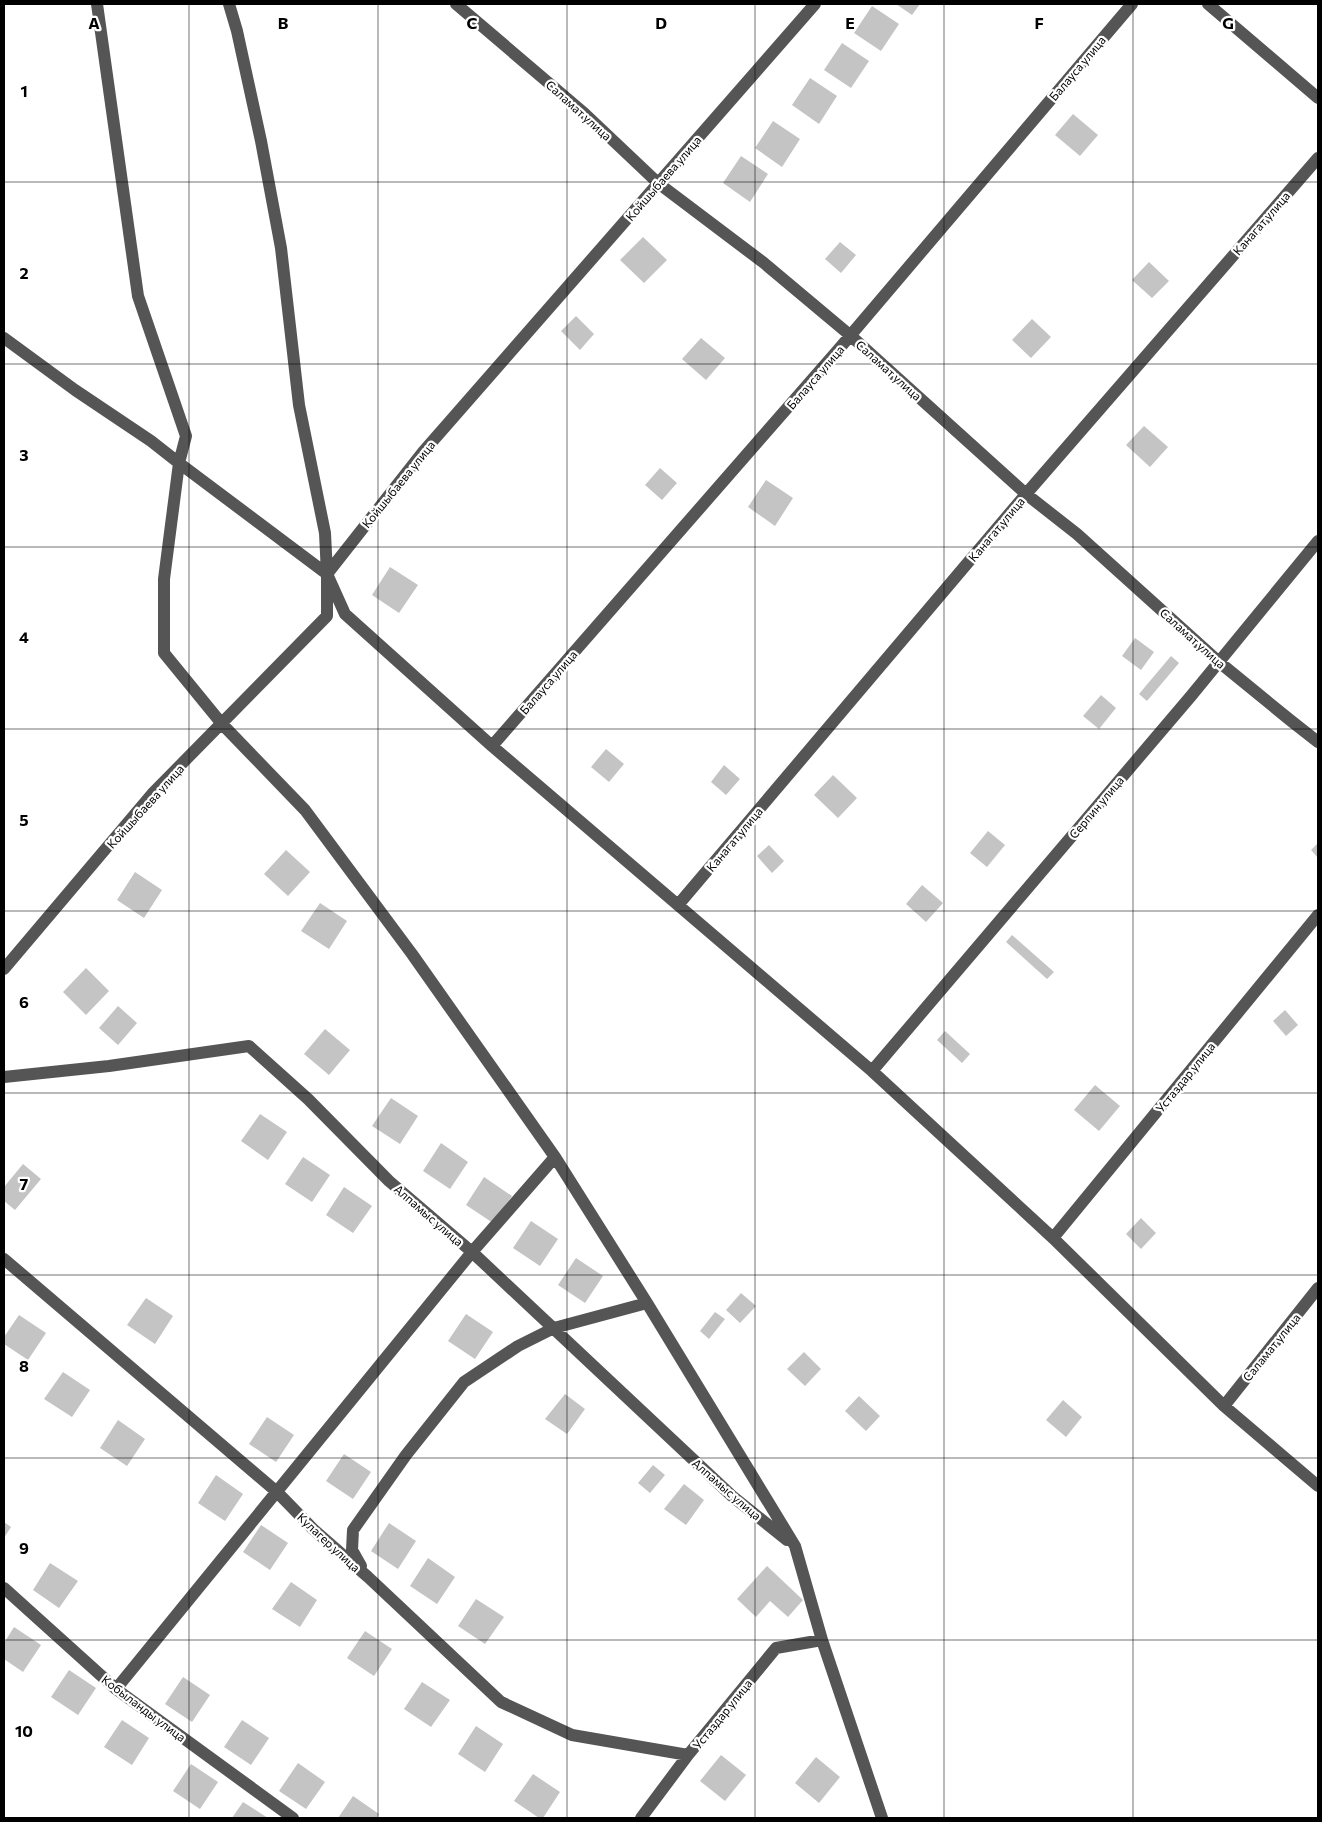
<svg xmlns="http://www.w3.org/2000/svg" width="1322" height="1822" viewBox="0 0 1322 1822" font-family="Commissioner,sans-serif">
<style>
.building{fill:#c4c4c4}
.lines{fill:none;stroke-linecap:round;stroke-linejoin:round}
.minor{stroke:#555;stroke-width:12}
.grid{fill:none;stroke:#000;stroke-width:1;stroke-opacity:0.55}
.labels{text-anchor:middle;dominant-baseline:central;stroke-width:4.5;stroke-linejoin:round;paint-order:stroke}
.street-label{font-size:12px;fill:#000;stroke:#fff}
.grid-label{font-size:16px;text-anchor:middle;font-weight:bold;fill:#000;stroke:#fff;stroke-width:4.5;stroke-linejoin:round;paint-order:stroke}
</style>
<rect width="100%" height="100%" fill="#fff"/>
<path class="building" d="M896,4H920L912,15Z
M872,6L899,24L881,51L854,33Z
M842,43L869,61L851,88L824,70Z
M810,78L837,96L819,124L792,105Z
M1073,114L1098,135L1080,156L1055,135Z
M773,121L800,139L782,167L755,148Z
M741,156L768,174L750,202L723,183Z
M643,237L667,260L644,283L620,260Z
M840,242L856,255L841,273L825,259Z
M1149,262L1169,281L1152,298L1132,280Z
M576,316L594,334L580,350L561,331Z
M1032,319L1051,337L1031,358L1012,340Z
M701,338L725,358L706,380L682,359Z
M1144,426L1168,447L1150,467L1126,445Z
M660,468L677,483L662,500L645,485Z
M766,480L793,498L775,526L748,507Z
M390,567L418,585L399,613L372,595Z
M1135,638L1154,652L1141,670L1122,656Z
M1171,656L1179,663L1147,701L1139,694Z
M1101,695L1116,708L1099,729L1083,716Z
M606,749L624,764L609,782L591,767Z
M724,765L740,779L726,795L711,782Z
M833,775L857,798L838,818L814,795Z
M988,831L1005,845L987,867L970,853Z
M1318,843V858L1311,850Z
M769,845L784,861L772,873L757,856Z
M286,850L310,872L288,896L264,874Z
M135,872L162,890L144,918L117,900Z
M922,885L943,903L926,922L906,904Z
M320,903L347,921L329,949L301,931Z
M1012,935L1054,972L1047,979L1006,942Z
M86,968L109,991L86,1015L63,992Z
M118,1006L137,1023L118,1045L99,1028Z
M1285,1010L1298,1025L1286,1036L1273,1021Z
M325,1029L350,1050L329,1075L304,1054Z
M945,1031L970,1054L962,1063L937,1040Z
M1095,1085L1120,1106L1099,1131L1074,1110Z
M391,1098L418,1116L400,1144L372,1126Z
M260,1114L287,1132L268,1160L241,1141Z
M441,1143L468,1162L450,1189L423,1171Z
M303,1157L330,1175L312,1202L285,1184Z
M23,1164L41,1179L15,1210L4,1201V1187Z
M484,1177L512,1196L493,1223L466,1205Z
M344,1187L372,1206L353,1233L326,1215Z
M1141,1218L1156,1233L1141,1249L1126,1234Z
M531,1221L558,1239L540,1266L513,1248Z
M576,1258L603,1276L585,1303L558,1285Z
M741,1293L756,1306L740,1323L726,1310Z
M146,1298L173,1316L155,1344L127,1325Z
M715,1312L725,1319L709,1339L700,1331Z
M466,1314L493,1332L475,1359L448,1341Z
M19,1315L46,1333L28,1360L4,1344V1337Z
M804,1352L821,1369L805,1386L787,1369Z
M63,1372L90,1390L72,1417L44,1399Z
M565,1394L585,1409L567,1434L545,1419Z
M859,1396L880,1416L866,1431L845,1411Z
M1063,1400L1082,1417L1066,1437L1046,1420Z
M267,1417L294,1435L276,1462L249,1444Z
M118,1420L145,1439L127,1466L100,1448Z
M344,1454L371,1472L353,1499L326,1481Z
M653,1465L665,1475L650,1493L638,1483Z
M216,1475L243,1494L225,1521L198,1503Z
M684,1484L704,1500L686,1525L664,1509Z
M4,1522L11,1527L4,1538Z
M389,1523L416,1541L398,1569L371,1551Z
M261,1525L288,1543L270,1570L243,1552Z
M428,1558L455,1577L437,1604L410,1586Z
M50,1563L78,1581L59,1608L33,1590Z
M767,1566L803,1600L788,1617L770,1601L756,1617L737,1599Z
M291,1582L317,1600L300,1627L272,1609Z
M476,1599L504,1617L485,1644L458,1626Z
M14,1627L41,1645L23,1672L4,1659V1643Z
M365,1631L392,1649L374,1676L347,1658Z
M69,1670L96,1688L78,1715L51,1697Z
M183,1677L210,1695L192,1722L165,1704Z
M422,1682L450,1700L431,1727L404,1709Z
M122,1720L149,1738L132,1765L104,1747Z
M242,1720L269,1738L251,1765L224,1747Z
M476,1726L503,1744L485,1772L458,1754Z
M721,1755L746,1775L725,1801L700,1781Z
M816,1757L840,1777L819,1803L795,1783Z
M298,1763L325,1782L306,1809L279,1791Z
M191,1764L218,1782L200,1809L173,1791Z
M533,1774L560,1792L543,1818H539L514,1801Z
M353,1796L379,1814L377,1818H338Z
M243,1802L268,1818H232Z"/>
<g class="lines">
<path class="minor" d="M97,4L138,296L186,436L179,463L327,574L345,614L492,746L872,1071L1053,1238L1224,1406L1318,1486
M229,4L237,31L261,141L281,248L299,405L325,533L327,574
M456,4L584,113L658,183L764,263L851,336L1026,494L1077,534L1219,662L1290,720L1318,742
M1208,4L1318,98
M4,338L75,390L151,441L179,463L164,579V653L222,724L305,810L412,954L555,1157L647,1303L795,1546L822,1640L882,1818
M492,746L838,350L1132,4
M678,905L1026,494L1318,158
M4,969L152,794L327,616V574L423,452L815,4
M872,1071L1191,696L1318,541
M4,1077L109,1066L249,1046L308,1099L389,1181L472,1252L732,1496L787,1540
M1053,1238L1318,915
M4,1259L277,1492L313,1529L368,1577L501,1702L572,1735L688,1755
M1224,1406L1318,1288
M361,1566L352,1550L353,1530L406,1455L464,1382L518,1346L554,1328L647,1303
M4,1588L116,1689L293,1818
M116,1689L472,1252L555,1157
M641,1818L688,1755L776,1648L822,1640"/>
</g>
<path class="grid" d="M189,4V1818M378,4V1818M567,4V1818M755,4V1818M944,4V1818M1133,4V1818M4,182H1318M4,364H1318M4,547H1318M4,729H1318M4,911H1318M4,1093H1318M4,1275H1318M4,1458H1318M4,1640H1318"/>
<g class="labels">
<g class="street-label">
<text transform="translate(1077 68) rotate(-50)">Балауса улица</text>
<text transform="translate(579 110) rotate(42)">Саламат улица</text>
<text transform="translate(663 178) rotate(-49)">Койшыбаева улица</text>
<text transform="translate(1261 223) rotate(-49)">Канагат улица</text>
<text transform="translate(889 370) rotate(42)">Саламат улица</text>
<text transform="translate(815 377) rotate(-49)">Балауса улица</text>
<text transform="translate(398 484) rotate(-51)">Койшыбаева улица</text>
<text transform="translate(996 529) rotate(-50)">Канагат улица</text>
<text transform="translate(1193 638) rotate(42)">Саламат улица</text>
<text transform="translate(548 682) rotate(-49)">Балауса улица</text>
<text transform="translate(145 806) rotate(-48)">Койшыбаева улица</text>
<text transform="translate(1096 807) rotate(-50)">Серпин улица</text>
<text transform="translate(734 839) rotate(-50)">Канагат улица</text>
<text transform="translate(1185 1077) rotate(-51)">Устаздар улица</text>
<text transform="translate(429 1215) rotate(41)">Алпамыс улица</text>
<text transform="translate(1271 1347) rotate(-51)">Саламат улица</text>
<text transform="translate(727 1489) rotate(41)">Алпамыс улица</text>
<text transform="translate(329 1542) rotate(43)">Кулагер улица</text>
<text transform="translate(144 1708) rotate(37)">Кобыланды улица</text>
<text transform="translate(722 1714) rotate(-51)">Устаздар улица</text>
</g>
</g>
<g class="grid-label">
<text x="94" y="29">A</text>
<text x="283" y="29">B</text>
<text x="472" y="29">C</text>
<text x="661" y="29">D</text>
<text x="850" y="29">E</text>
<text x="1039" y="29">F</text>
<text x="1228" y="29">G</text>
<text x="24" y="97">1</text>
<text x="24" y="279">2</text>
<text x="24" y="461">3</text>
<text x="24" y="643">4</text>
<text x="24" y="826">5</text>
<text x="24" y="1008">6</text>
<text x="24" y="1190">7</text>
<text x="24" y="1372">8</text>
<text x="24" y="1554">9</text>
<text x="24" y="1737">10</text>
</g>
<rect width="1322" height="1822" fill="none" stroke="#000000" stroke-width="10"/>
</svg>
